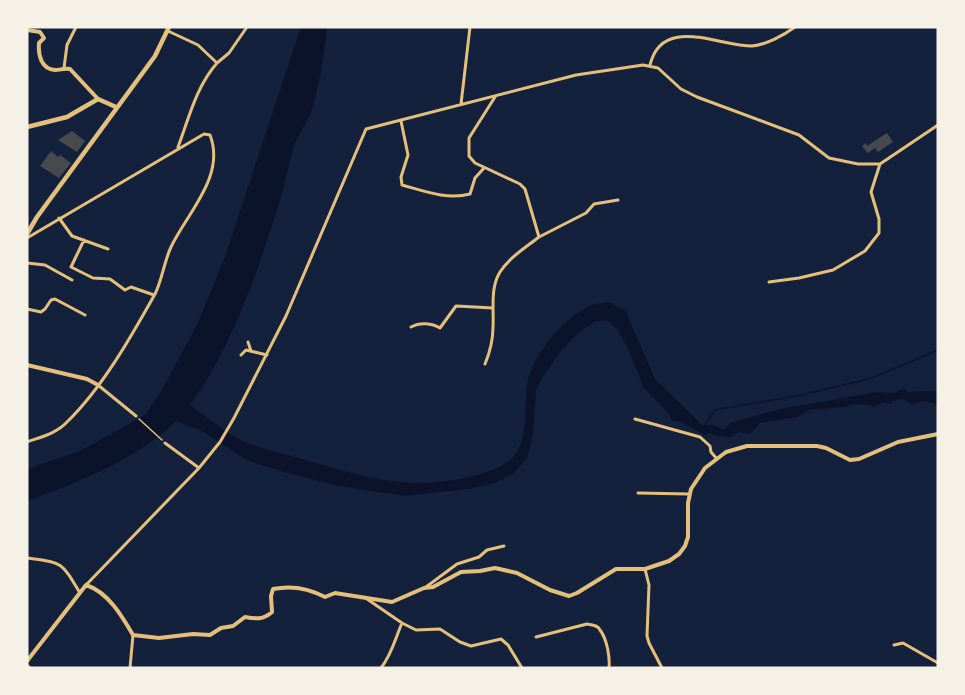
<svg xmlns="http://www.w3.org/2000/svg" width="965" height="695" viewBox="0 0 965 695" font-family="'Public Sans',sans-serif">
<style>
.water{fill:#0b132b}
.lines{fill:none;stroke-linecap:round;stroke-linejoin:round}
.stream{stroke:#0b132b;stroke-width:1.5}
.building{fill:#48494c}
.path{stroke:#e5c07b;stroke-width:1.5}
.minor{stroke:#e5c07b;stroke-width:3}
.tertiary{stroke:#e5c07b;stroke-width:4}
.primary{stroke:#e5c07b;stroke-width:4.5}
.trunk{stroke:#e5c07b;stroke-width:4.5}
</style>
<rect width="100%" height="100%" fill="#14213d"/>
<path class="water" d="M301,27H327C324,55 320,84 311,112C306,125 297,136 293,149C288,165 286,181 281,197C260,266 232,348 190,405C206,416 222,430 239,439C256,448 277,452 295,457C334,468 374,482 415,483C438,484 500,475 514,456C530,436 523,403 528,380C534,353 563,320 587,307C594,304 602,303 609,302L625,310L655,379L702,425H714L724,430L730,423L780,409L877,392L894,393L904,388L908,392L938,391V403L936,405C928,401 921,400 913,405L903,399L892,401L891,404L883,402L875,407L863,404L851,405L846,407L808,410L798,417L760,423L750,434L739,432L731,437L716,436L709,433L705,435L681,422L673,421L668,413L644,388L628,349L617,329L607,320L596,321L578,333L560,352L544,375L536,390L533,434L527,458L513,474L495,483L469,489L405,496L339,486L284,472L247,460L202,431L176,421C135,461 80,481 27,501V469L80,451L145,415L160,393L197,325L225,257Z"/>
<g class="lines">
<path class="stream" d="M705,425L715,410L802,395L872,378L938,350"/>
</g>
<path class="building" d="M72,131L85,141L77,152L58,140Z
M887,133L893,142L878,152L875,148L868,153L866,151L862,146L866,143L867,146Z
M51,151L58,157L60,155L71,163L59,178L40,166Z"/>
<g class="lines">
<path class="path" d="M139,419L162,440"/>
<path class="minor" d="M168,31L198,45L217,63C196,87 189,118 178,147
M217,63L229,53L247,27
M650,65C662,15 718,46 752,46C766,45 784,35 795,27
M64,68L67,45L76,27
M461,104L470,27
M401,121L408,155L401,177L402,185C424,191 447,200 470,194L475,178L484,168
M59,218L72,236L108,249
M539,237L586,213L594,204L618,200
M27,238L204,134L210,135C226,176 187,213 171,247C164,262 162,280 155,294C131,337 102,388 67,422C57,433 41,437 27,442
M84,240L71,267L93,278L110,279L125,290L131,287L154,295
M27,263L45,265L72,280
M769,282L799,278L833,270L865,251L879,233V219L871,192L880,164
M27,309L41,312L45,309L51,300L55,299L85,315
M411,327C420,322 432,323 440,328L456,306L493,308
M248,342L251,351
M241,355L246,350L267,355
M485,364C490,352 493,340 493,327C494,309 490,288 500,272C510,257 525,248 539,237L525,189L520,184L475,163L469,156V138L495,97
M98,385L136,416
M635,419L700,437L710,446L711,452L717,459
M165,443L199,468
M638,493L689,494
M27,558C63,563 61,561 80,593
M645,569L649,585L647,636L649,643L662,668
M86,585L199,468L220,442L234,418L286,316L366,129L576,75L643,65L658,68L681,89L697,97L799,135L829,158L858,164H880L938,125
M426,587L457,564L479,557L487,550L504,546
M367,599L402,623L416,630L440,629L460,642L471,646L501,639L508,645L522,668
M536,637L587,624C592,625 598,625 600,630C607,639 610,657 609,668
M894,645L903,643L938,663
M27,665L30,668
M130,668L133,635
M381,668C392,654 395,639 402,623"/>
<path class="tertiary" d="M27,30L40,32L44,38L39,43C38,55 41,69 55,70C60,70 64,68 70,69L98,99
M27,365L87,379L98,385
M27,661L86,585C108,592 122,616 133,635L159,638L193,634L210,635L221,628L233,626L245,617C256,619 263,620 272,612L271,596L273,589C292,585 308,588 325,597L335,593L392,602L424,588L433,587L461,572L480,571L495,568L517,573L550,590L569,596L577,593L616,569H645L669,561L679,554L685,546L688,537V503L691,489L705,468L726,452L747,446H817L826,448L850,460L859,459L898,442L938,434"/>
<path class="primary" d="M27,127L67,117L98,99L116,107"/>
<path class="trunk" d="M27,234L37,217L155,56L169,27"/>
</g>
<rect width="965" height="695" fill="none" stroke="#f6f1e7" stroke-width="57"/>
</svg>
